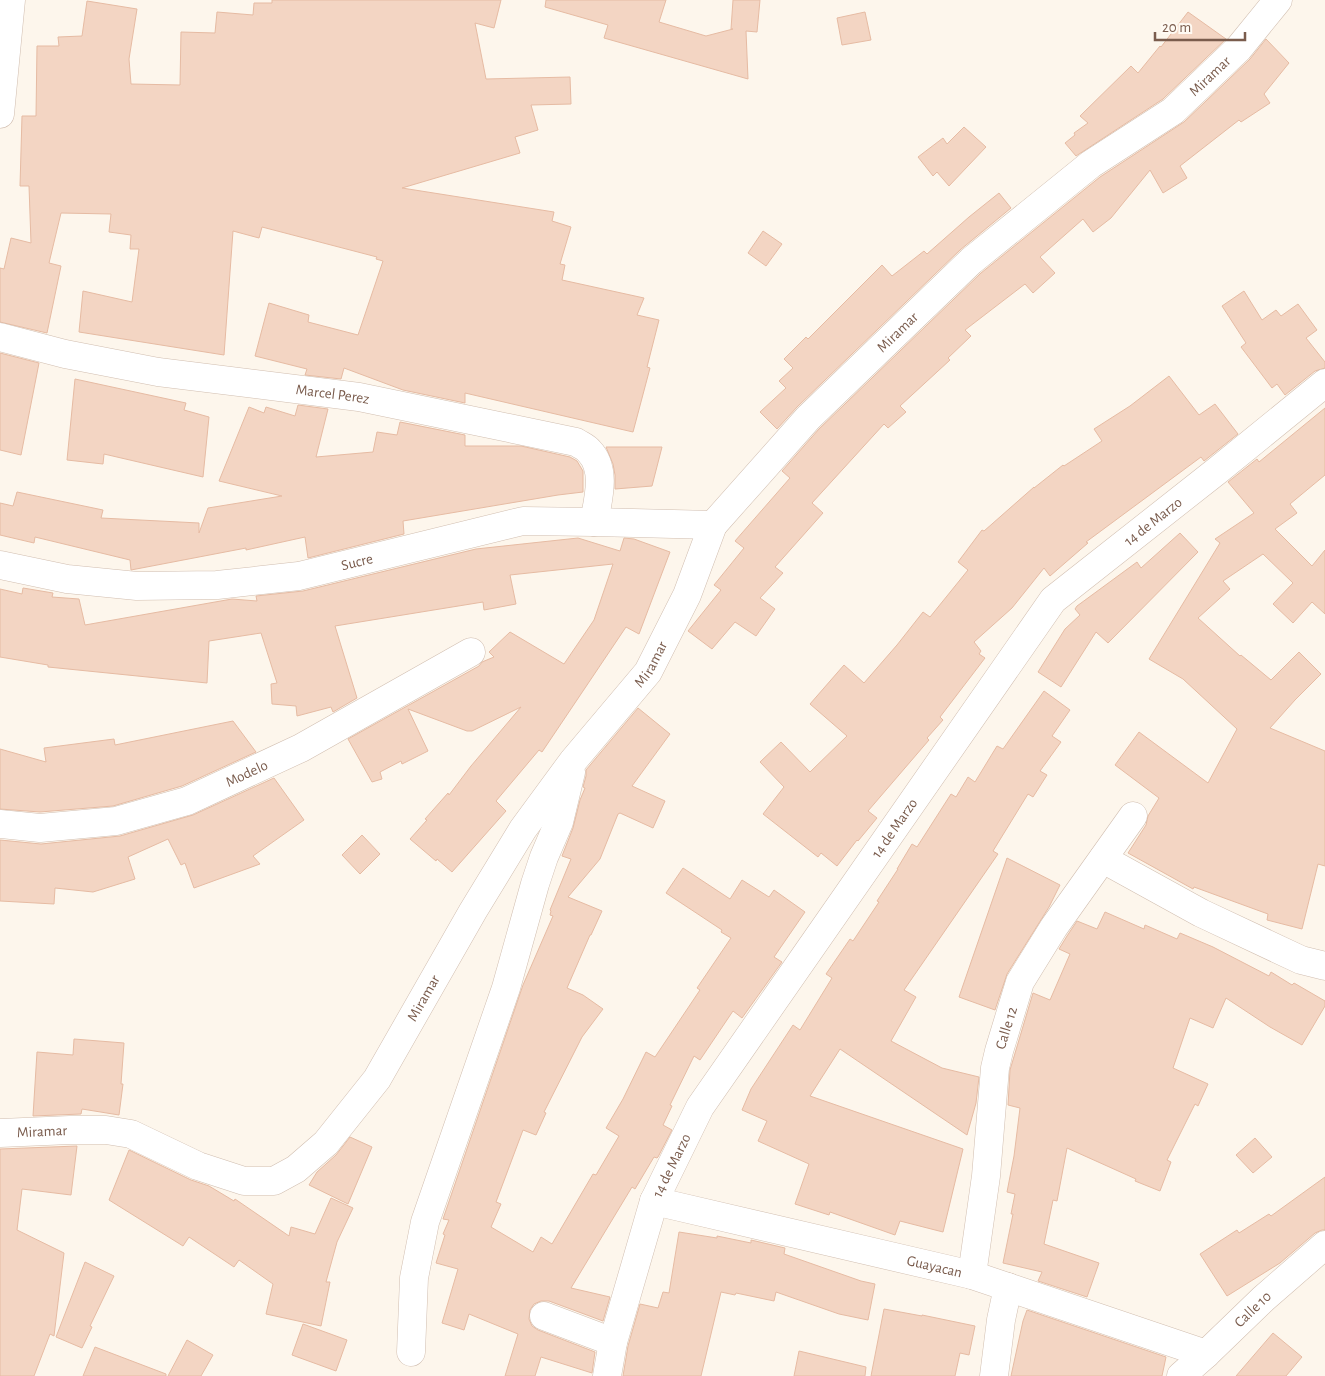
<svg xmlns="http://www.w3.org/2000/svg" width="1325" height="1376" viewBox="0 0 1325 1376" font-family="'Alegreya Sans',sans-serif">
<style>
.building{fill:#f3d5c3;stroke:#e6bba3}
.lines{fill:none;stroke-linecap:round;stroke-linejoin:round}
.minor-casing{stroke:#d1beb0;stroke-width:29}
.minor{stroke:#fff;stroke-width:28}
.labels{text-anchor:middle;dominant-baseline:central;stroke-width:4;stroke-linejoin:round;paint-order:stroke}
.street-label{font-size:15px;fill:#7a5c4d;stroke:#fffaf3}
</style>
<rect width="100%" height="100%" fill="#fdf6ec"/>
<path class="building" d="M272,0H501L494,28L475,23L486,79L570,77L571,104L531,105L538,130L515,137L520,153L402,188L554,212L552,221L571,227L560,264L565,265L562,280L644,298L637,315L659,320L647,367L650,368L633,432L465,393V403L403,390L344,368L341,379L305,375L307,369L255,356L269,303L309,315L308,322L358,335L383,261L376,259L377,257L262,227L259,238L233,231L224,355L79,332L83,291L132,302L139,249H130L131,235L109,232L111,214L61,213L49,263L61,266L47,333L0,322V268L4,269L11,238L31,243L29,186H20L22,116H36L37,46H59L58,37L82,36L87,1L137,9L129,59L131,84L180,85L181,32L215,33L217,12L253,15L254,3H272Z
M546,0H666L659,22L706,36L733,29H731L733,0H760L757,32L746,31L748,79L604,38L608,25L545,7Z
M865,12L871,40L842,45L837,18Z
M1188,12L1226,39L1163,99L1076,156L1065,143L1075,135L1074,133L1088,123L1080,116L1131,66L1138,73L1160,46L1161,47Z
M1266,39L1289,63L1264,94L1270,103L1241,122L1239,120L1180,166L1187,178L1163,193L1150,170L1111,218L1093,232L1083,219L1040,257L1055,273L1033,293L1025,284L965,330L971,336L948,358L950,360L900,406L906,412L888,428L884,424L812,503L823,513L775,567L783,573L760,598L775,609L756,636L735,622L712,649L688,631L721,590L714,585L744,548L735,541L790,478L782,471L819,429L981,273L1100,177L1184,122L1250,59Z
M964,127L986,147L949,186L937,172L933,176L918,157L943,138L947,144Z
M999,193L1011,208L960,250L797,407L777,429L760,412L786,388L779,381L793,368L784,359L806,337L808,339L882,265L892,276L924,251L927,254L969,217Z
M763,231L782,244L766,266L748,253Z
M1244,291L1262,320L1276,310L1281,316L1298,304L1317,330L1306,338L1325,362V368L1315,371L1285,395L1277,384L1272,388L1241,347L1246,343L1222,306Z
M0,353L39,363L21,455L0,450Z
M1169,376L1199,415L1215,404L1238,434L1204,461L1201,457L1086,542L1088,543L1050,576L1044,568L1012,608L974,642L981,651L979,654L985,658L940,717L943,720L927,738L929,740L868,811L877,818L858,841L857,840L837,866L821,853L818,857L763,814L784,787L760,762L781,742L810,772L847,736L810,704L844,665L864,683L897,645L923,612L930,617L968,570L958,562L982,530L984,531L1034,487V488L1063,465L1064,466L1102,441L1094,429L1130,406Z
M75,379L186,403L184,410L209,417L203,477L104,454L103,464L67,460Z
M298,405L328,409L316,457L373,452L377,432L397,435L400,422L465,435V446H521L570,457L577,461L583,471V492L558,495L403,521L404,534L308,558L305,537L246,550V548L131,570L130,560L35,537L34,543L0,535V503L13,506L17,492L103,510L101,518L199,523V533L208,508L282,496L219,481L249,407L264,413L266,407L295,416Z
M1325,408V475L1290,504L1297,513L1275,529L1312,566L1325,550V614L1312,602L1293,623L1273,604L1293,583L1263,554L1223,581L1230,589L1198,618L1240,656L1241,655L1271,680L1299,652L1321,674L1295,700L1270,728L1325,751V866L1318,864L1302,929L1267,920L1268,914L1194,887L1193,889L1128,853L1146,825L1148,816L1159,798L1115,765L1139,732L1208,783L1237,729L1183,679L1149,659L1220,543L1215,539L1254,513L1228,482L1257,459L1259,462Z
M606,447H662L652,486L615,489V475L613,464Z
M1180,533L1198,552L1108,643L1096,632L1061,687L1038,672L1065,629L1080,615L1075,609L1077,606L1137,562L1141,568Z
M578,538L620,551L624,538L634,539L670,552L639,634L626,627L542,752L539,750L496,801L506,811L452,872L437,859L436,861L410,839L427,820L425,819L448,793L449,795L471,766L521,707L472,731H467L408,709L428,751L402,764L401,761L380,772L382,779L372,782L348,739L479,666L482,662L494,657L489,652L510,632L564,664L594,620L613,564L510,575L516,604L484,610L483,602L335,626L357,698L333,712L331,707L297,716L296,706L272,704L271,684L277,683L261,633L209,641L207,683L48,667V665L0,657V589L22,594L23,588L53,593L52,597L79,599L85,625L232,599L257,601L256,596L303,591L476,549Z
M1044,691L1070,710L1052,736L1061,742L1040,771L1047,775L1033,797L1028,794L993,851L998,854L904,990L916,997L891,1041L942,1068L979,1077L976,1103L967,1135L840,1049L810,1096L963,1149L943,1232L900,1221L895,1235L830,1212L829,1215L795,1204L809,1164L758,1141L767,1121L742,1110L751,1089L793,1025L800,1030L832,978L826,974L850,939L853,941L879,902L877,901L898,869H897L912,844L917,847L951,794L956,797L968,777L975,782L997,746L1003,749Z
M638,708L670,734L632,786L665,801L653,828L620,813L618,814L600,859L568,897L602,911L591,935H590L567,988L583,995L603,1009L582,1037L544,1112L546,1113L536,1135L523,1130L496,1202L501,1204L491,1227L533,1252L541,1237L552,1244L593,1174L596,1175L619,1136L606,1128L623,1099L646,1052L655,1057L700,990L697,988L731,938L721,932L722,930L666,893L683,868L730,899L742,880L769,897L774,890L805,912L774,957L782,962L742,1018L733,1011L700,1060L694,1056L670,1105L672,1106L663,1125L672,1130L658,1157L657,1158L654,1157L635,1189L632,1187L571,1288L610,1297L603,1321L549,1301H541L534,1304L530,1310L529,1319L532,1326L538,1330L595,1352L592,1373L541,1357L535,1376H505L518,1334L469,1314L464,1330L442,1323L458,1269L436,1263L445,1235L443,1234L449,1220L443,1219L523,985L553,916L550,915L551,911L550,910L571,859L562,856L573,828L580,800L585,788L583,787L586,776V770Z
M233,721L256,752L182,786L113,806L40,812L0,809V749L46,762L44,748L114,739L115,745Z
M274,778L304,820L253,856L260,864L194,888L185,863L181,865L168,839L128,857L135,879L93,892L55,888L54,904L0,901V840L41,844L120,836L193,815Z
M362,835L380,854L360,874L342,855Z
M1007,858L1060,885L1049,907L1007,974L995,1010L959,997Z
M1105,912L1144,929L1145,925L1177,939L1180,933L1213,947L1269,976L1271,972L1292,985L1294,983L1325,1001V1006L1302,1045L1270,1027L1226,998L1213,1028L1190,1018L1173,1068L1208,1084L1198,1106L1195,1104L1167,1160L1171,1162L1160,1191L1135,1181L1136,1179L1067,1148L1057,1201L1053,1200L1044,1244L1099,1263L1087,1297L1038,1281L1042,1272L1003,1263L1013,1214H1011L1015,1194L1007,1192L1014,1156L1020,1108L1008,1105L1010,1070L1033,993L1050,1000L1070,954L1059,949L1067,936L1077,921L1097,929Z
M74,1039L124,1043L121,1084H123L119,1115L82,1109L81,1114L33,1116L37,1052L73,1055Z
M350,1137L372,1147L348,1204L309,1185L317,1172L336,1155Z
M1255,1138L1272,1157L1253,1173L1236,1155Z
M77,1146L71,1195L22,1189L17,1230L64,1253L54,1336L50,1334L34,1376H0V1149Z
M129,1150L191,1180L209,1186L234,1201L235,1199L289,1236L291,1227L315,1234L331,1198L353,1208L337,1242L326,1282H330L321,1326L266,1314L273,1284L239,1260L234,1267L189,1237L183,1246L109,1200Z
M1325,1177V1230H1322L1315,1233L1280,1263L1227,1296L1200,1254L1237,1230L1239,1233L1269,1214L1271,1216Z
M679,1232L717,1238V1236L751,1243V1240L785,1248L784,1254L861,1281L875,1284L868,1320L839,1314L776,1292L774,1301L736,1293L735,1295L721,1292L701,1376H623L628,1346L640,1304L658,1308L663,1292L669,1293Z
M85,1262L114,1276L90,1326L92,1327L82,1348L56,1337Z
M884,1309L922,1316V1315L975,1326L969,1355L960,1353L955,1376H871Z
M1027,1310L1166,1357L1162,1376H1011L1023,1321Z
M303,1324L347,1340L336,1371L292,1355Z
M1273,1333L1302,1357L1286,1376H1236Z
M187,1340L213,1355L201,1376H168Z
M95,1347L166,1374V1376H83Z
M799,1351L866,1367L865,1376H794Z"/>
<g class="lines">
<g class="minor-casing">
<g id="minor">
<path d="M0,114L11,0"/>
<path id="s1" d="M0,337L65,354L158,372L359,397L576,442C580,445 586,447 589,451C607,469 598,500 594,522"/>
<path id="s2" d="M0,565L67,579L137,586L217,585L299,576L523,521L594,522L713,525"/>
<path id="s3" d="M0,824L40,828L116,821L187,801L301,748L471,652"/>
<path d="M1103,859L1201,913L1301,960L1325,966"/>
<path id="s4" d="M0,1133L70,1130H106L131,1134L198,1166L244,1181H274L296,1169L326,1143L377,1079L473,911L523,829L573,761L648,672L687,595L713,525L808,418L971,261L1091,164L1173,111L1239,48L1278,0"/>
<path id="s5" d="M654,1201L972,1275L1206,1354"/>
<path id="s6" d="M972,1275L986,1176L995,1068L999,1051L1020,982L1054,927L1133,816"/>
<path d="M544,1316L613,1342"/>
<path d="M411,1352L414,1278L425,1222L506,988L535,884L544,857L559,822L571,772"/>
<path id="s7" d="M607,1376L613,1342L654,1201L700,1107L1053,600L1218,470L1325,383"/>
<path d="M994,1376L1001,1320L1008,1287"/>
<path id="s8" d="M1181,1376L1206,1354L1263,1299L1325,1245"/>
</g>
</g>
<use href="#minor" class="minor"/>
</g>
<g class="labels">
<g class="street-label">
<text stroke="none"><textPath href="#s4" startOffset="1754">Miramar</textPath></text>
<text stroke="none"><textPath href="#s4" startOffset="1349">Miramar</textPath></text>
<text stroke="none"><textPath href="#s1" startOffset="338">Marcel Perez</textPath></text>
<text stroke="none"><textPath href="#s7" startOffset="1031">14 de Marzo</textPath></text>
<text stroke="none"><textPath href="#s2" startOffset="361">Sucre</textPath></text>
<text stroke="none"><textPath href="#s4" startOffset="929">Miramar</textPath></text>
<text stroke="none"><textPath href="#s3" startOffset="256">Modelo</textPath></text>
<text stroke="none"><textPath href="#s7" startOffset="626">14 de Marzo</textPath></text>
<text stroke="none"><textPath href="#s4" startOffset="524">Miramar</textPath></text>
<text stroke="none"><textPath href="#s6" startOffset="250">Calle 12</textPath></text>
<text stroke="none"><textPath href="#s4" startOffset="42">Miramar</textPath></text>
<text stroke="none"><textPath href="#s7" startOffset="221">14 de Marzo</textPath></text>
<text stroke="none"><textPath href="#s5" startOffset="288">Guayacan</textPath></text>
<text stroke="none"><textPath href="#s8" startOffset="98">Calle 10</textPath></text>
</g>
</g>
<path d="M1155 32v8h90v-8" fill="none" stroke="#7a5c4d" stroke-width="2.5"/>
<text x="1162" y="32" font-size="15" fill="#7a5c4d" stroke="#fffaf3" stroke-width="4" paint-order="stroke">20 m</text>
</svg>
